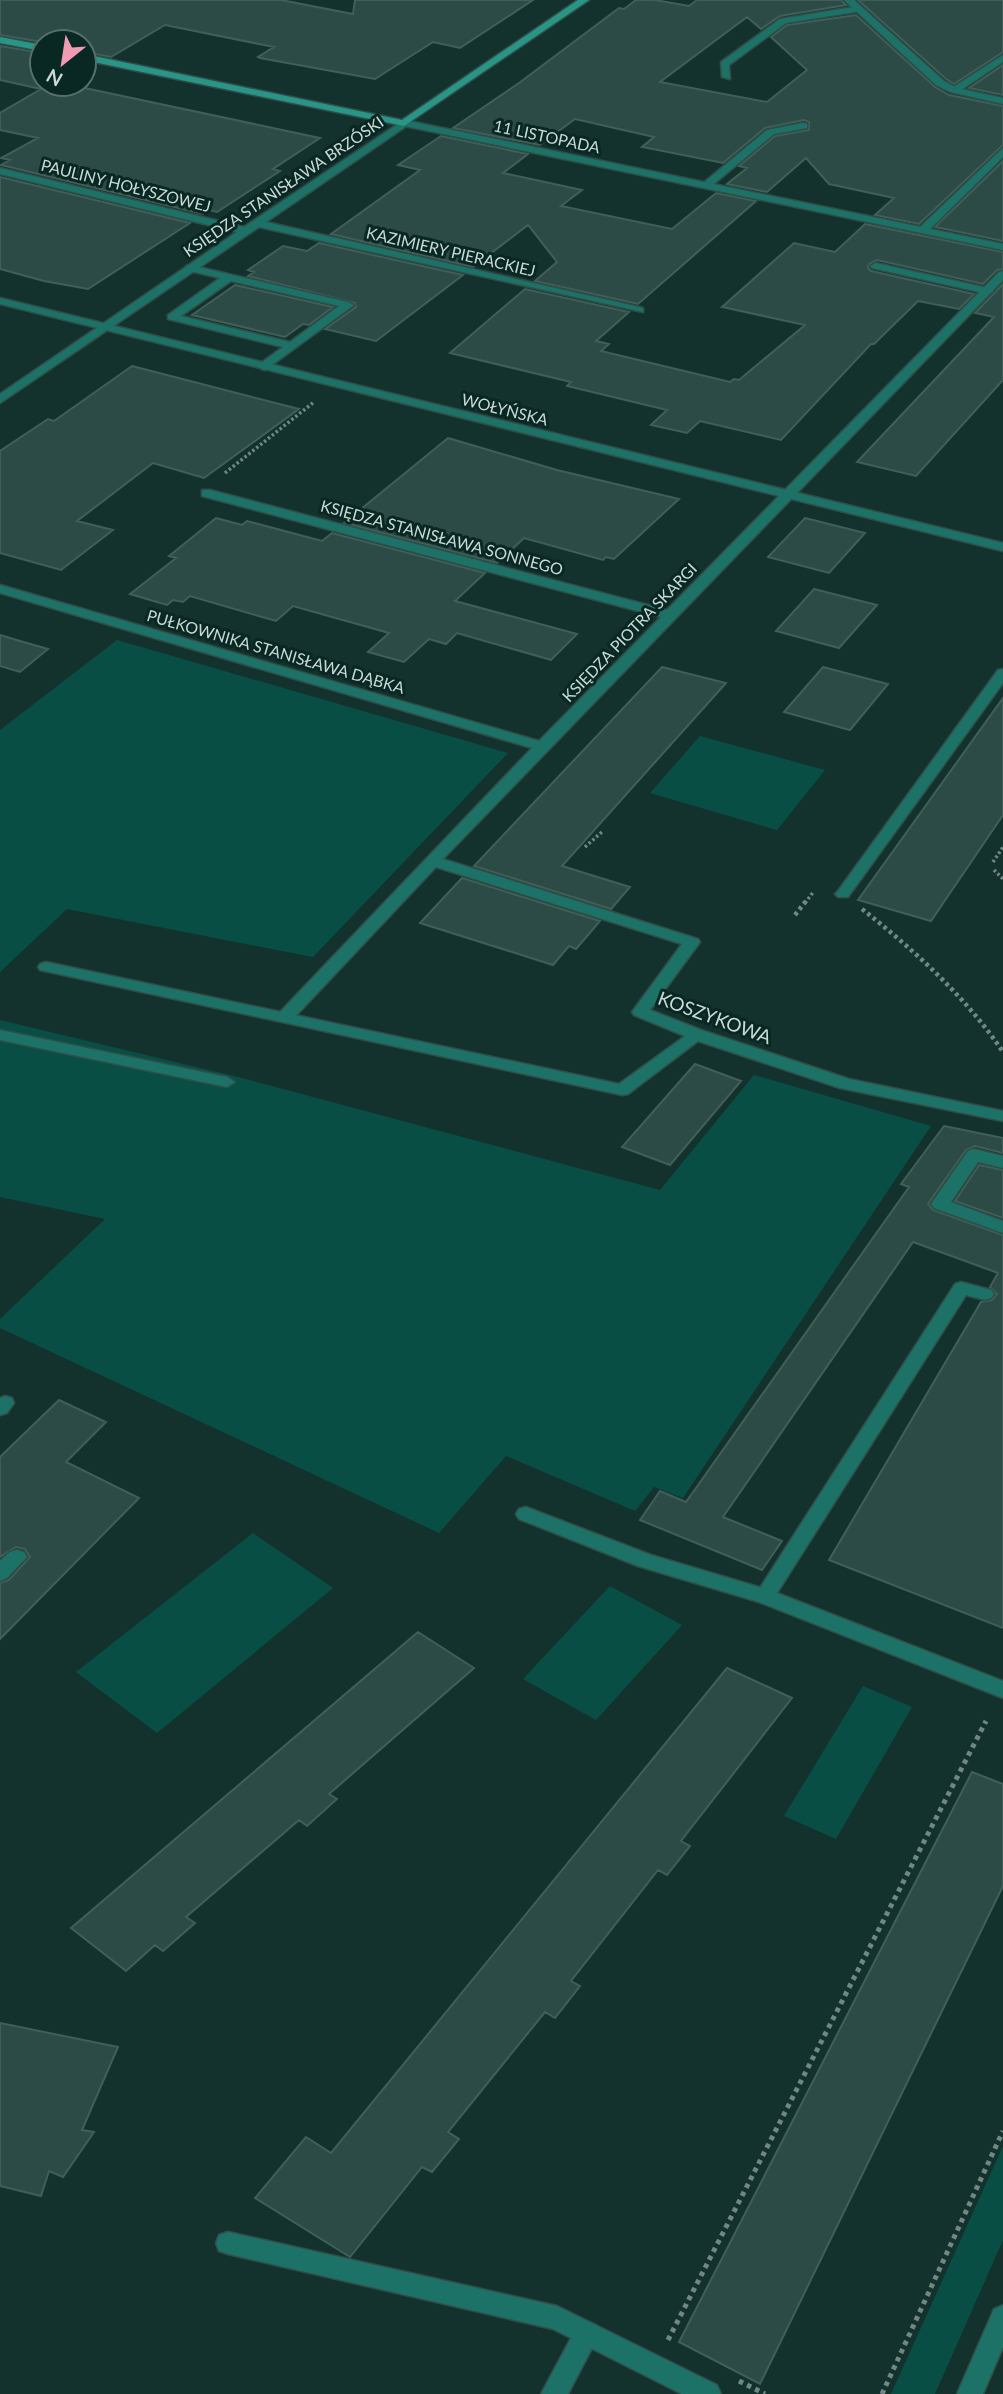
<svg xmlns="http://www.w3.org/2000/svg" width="1003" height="2394" viewBox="0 0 1003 2394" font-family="Lato,sans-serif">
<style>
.green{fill:#094e45}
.building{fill:#2d4b46;stroke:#415f59;stroke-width:2}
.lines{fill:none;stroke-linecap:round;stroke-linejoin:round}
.service-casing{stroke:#314d48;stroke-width:3}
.pedestrian-casing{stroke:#314d48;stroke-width:3}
.minor-casing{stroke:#314d48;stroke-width:3}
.tertiary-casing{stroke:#314d48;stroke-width:3}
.secondary-casing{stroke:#314d48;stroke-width:3}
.path-far2{stroke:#708783;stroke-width:3.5;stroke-dasharray:2.5 2.5;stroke-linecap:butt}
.path-far1{stroke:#708783;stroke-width:4.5;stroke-dasharray:3.5 3.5;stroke-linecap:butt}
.path{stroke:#708783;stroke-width:5;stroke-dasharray:4.5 4.5;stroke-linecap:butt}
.service{fill:#1c7266;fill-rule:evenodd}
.pedestrian{fill:#1c7266;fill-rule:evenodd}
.minor{fill:#1c7266;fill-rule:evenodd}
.tertiary{fill:#1c7266;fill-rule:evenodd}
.secondary{fill:#299586;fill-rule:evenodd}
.labels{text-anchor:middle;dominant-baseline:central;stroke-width:6;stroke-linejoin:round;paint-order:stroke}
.far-street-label{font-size:16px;fill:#c9d9d6;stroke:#092823}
.street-label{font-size:19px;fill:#c9d9d6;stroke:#092823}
</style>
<rect width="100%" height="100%" fill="#14322d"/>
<path class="green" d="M117,640L508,753L313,957L67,909L0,972V730Z
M700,736L825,770L777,830L650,793Z
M0,1020L242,1078L660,1190L754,1075L931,1126L683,1498L654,1487L635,1511L506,1456L439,1533L0,1328V1319L105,1219L0,1197Z
M253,1533L333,1588L157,1733L76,1672Z
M610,1586L682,1625L596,1720L523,1679Z
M863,1686L912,1707L836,1839L784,1816Z
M1003,2146V2240L935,2394H891Z"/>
<path class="building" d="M0,0H281L353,14L355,0H533L460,48L433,42L375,79L260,58L258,57L274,47L165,25L111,57L84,52V42H42L0,35Z
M636,0H655L689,6L697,0H841L846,5L780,16L761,29L747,17L660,82L767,102L807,70L771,37L787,25L856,15L935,87L949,95L1003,106V145L919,224L875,215L894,198L829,184L806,158L767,192L727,184L747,168L739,166L775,136L809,130V122L804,120L765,128L723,163L642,147L654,137L575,119L540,145L453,128L519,83L619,8L624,9Z
M858,0H1003V52L954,84L946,79Z
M0,46L42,53V84H66L320,138L273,169L280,171L217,212L209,210L203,214L1,165L10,160L1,158L38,138L0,130V113L41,89L0,80Z
M1003,65V95L969,88Z
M441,136L528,154L503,173L582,190L561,206L672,229L716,193L756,201L638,304L535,281L557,262L528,225L473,267L331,234L420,170L398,165Z
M1003,161V241L935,227Z
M0,177L190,223L88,289L44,281L0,269Z
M865,224L1003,252V269L997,270L983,284L877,260L869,264L868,268L871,271L974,294L959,309L918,301L874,344H871L781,440L700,421L687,433L651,425L667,410L567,386L571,382L450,353L525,289L629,312L596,341L609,344L601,351L730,382L734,379L739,380L805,325L722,307L794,243L835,252Z
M319,243L463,275L376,341L325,329L356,307L355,303L248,276L254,272L248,270L283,246L307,251Z
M1003,284V380L916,476L857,462L994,317L975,313Z
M235,285L333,307L309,325L303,324L285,337L192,315Z
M132,366L299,409L204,478L153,463L77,521L113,530L61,570L0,553V451L48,419L54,421Z
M448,438L557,470L679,499L614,559L606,557L603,560L524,538L497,563L344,523Z
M216,518L242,525L247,521L322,541L332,533L485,573L455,601L577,634L551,660L457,633L446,644L429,639L404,662L368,652L389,633L293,606L276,621L190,596L183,602L173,600L167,605L130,594L176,558L169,556Z
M805,518L865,533L829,573L768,557Z
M814,589L877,605L839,648L776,631Z
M0,635L20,641L48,649L20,672L0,666Z
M662,667L726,683L562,866L630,887L611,909L474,866Z
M823,667L888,684L850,730L784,712Z
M1003,698V815L931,921L858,900Z
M462,878L600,921L576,949L569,946L553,965L420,923Z
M695,1064L741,1081L670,1165L622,1147Z
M944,1126L1003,1138V1153L975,1146L966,1150L928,1204L933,1210L1003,1235V1628L829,1560L981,1302L992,1300L997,1294L990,1287L998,1273L913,1242L723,1517L782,1541L762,1570L640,1520L660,1491L686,1502L909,1187L901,1184Z
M979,1165L1003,1170V1218L955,1201Z
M59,1400L106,1422L66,1462L139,1498L0,1639V1583L9,1580L30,1557L25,1549L16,1547L0,1557V1457Z
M418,1632L474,1668L329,1794L337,1799L307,1826L299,1820L186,1917L195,1923L163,1951L155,1945L126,1971L71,1928Z
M727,1668L792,1698L681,1841L690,1846L667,1875L658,1870L571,1981L580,1986L555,2018L545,2012L448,2132L459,2139L432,2172L422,2167L350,2257L255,2198L306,2137L331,2153Z
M972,1772L1003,1784V1886L760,2384L679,2342Z
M0,2023L118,2047L82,2130L94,2132L63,2177L49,2171L41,2196L0,2186Z"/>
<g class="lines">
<g class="service-casing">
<path id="service" d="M859,6L864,9L862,11L786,23L729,65L730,79L722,77L721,62L780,19Z
M1003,55V62L958,92L949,90Z
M803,123L807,124V128L774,134L710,187L701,185L767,130Z
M876,263L988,288L994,291L988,294L872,268L870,266Z
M190,265L348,302L354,305L265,370L261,369V363L283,347L168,319V315L220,278L186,270V266ZM231,281L339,306L290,342L181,316Z
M1003,669V683L848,897H838L835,894L838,891L998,670Z
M46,962L619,1084L692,1031L698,1030L706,1035L628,1094L622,1095L40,970L38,967L40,964Z
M0,1030L227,1077L235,1082L227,1087L0,1040Z
M961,1282L991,1290L994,1294L991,1298L985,1300L966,1295L772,1601L765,1604L758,1601L755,1596L758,1591L955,1284Z
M5,1396L12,1398L14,1403L7,1413L0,1415V1398Z
M17,1550L24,1552L27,1557L7,1578L0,1581V1561L10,1552Z
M587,2321L596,2325L600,2333L568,2394H541L578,2325Z"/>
</g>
<g class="pedestrian-casing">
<path id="pedestrian" d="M974,1149L1003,1156V1168L978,1162L951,1202L1003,1221V1233L934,1208L931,1204L968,1151Z"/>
</g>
<g class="minor-casing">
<path id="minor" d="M844,0H854L944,81L957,88L1003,98V104L950,92L936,85Z
M404,120L408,121V125L266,222L639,307L643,308V312L259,227L0,403V394L237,232L0,174V168L244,227Z
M1003,148V157L927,232H919V228Z
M1003,271V280L443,859L698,939L700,942L650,1010L704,1031L849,1079L1003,1111V1121L840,1088L692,1039L634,1015L632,1012L682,944L436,867L291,1021H279L277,1017L279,1013L532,748L0,593V585L539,741L661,617L202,496V490H210L667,610L999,272Z
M526,1507L651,1555L772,1591L1003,1681V1698L759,1602L638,1566L519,1519L516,1514L519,1509Z
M228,2232L557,2306L717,2385L721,2394H682L553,2329L228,2254L219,2251L216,2243L219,2235Z"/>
</g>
<g class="tertiary-casing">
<path id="tertiary" d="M404,120L1003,244V250L400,125V121Z
M0,298L1003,543V551L0,304Z
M1003,2305V2347L983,2394H957L994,2309Z"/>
</g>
<g class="secondary-casing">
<path id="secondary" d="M578,0H589L404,126L84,60V54L402,120Z
M0,37L42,45V51L0,43Z"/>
</g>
<path class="path-far2" d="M225,473L314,402
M585,847L603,831
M993,862L1003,847
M994,870L1003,879
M805,903L814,891"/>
<path class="path-far1" d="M862,909C914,950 966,997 1003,1052
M795,915L806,901"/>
<path class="path" d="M668,2340L986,1721
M739,2381L765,2394
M882,2394L1003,2131"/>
<use href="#service" class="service"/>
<use href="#pedestrian" class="pedestrian"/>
<use href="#minor" class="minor"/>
<use href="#tertiary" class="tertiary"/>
<use href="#secondary" class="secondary"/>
</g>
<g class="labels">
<g class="far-street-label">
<text transform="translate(547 136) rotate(12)">11 LISTOPADA</text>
<text transform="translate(126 185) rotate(14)">PAULINY HOŁYSZOWEJ</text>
<text transform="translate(283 186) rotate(-34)">KSIĘDZA STANISŁAWA BRZÓSKI</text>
<text transform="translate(451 251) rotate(13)">KAZIMIERY PIERACKIEJ</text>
<text transform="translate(505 409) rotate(14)">WOŁYŃSKA</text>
<text transform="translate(442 537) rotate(15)">KSIĘDZA STANISŁAWA SONNEGO</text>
<text transform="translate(629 632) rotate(-46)">KSIĘDZA PIOTRA SKARGI</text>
<text transform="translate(276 651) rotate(16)">PUŁKOWNIKA STANISŁAWA DĄBKA</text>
</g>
<g class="street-label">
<text transform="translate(715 1017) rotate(20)">KOSZYKOWA</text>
</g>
</g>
<g transform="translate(63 63) rotate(210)"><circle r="33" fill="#092823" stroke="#566f6b" stroke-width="2"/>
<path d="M0-5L12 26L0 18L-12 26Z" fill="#f19ab3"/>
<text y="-10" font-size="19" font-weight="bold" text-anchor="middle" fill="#c9d9d6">N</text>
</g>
</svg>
